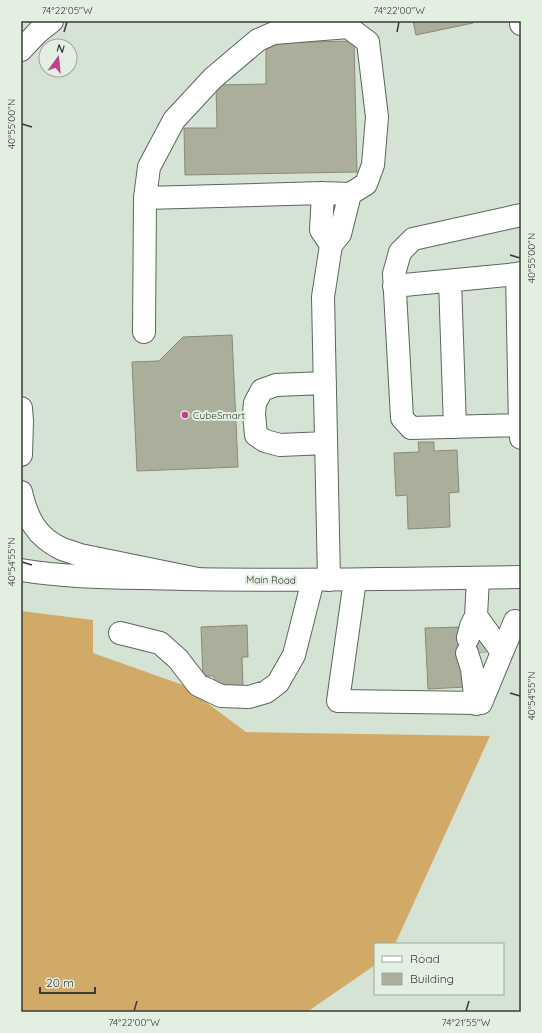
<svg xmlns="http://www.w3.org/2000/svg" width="542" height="1033" viewBox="0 0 542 1033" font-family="Quicksand,sans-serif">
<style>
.forest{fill:#d1aa67}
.building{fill:#acae9c;stroke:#888a79}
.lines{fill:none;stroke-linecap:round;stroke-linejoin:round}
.minor-tunnel{stroke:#b5c2b4;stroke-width:22;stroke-dasharray:22 11;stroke-linecap:butt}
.minor-casing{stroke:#5b675a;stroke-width:24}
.major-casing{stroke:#5b675a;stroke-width:24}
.highway-casing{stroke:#5b675a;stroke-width:24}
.minor{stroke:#fff;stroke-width:22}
.major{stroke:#fff;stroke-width:22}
.highway{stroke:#fff;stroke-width:22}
.ticks{fill:none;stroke:#373c36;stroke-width:1.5}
.poi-dot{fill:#bf418f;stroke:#e3f0e1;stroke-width:1.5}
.labels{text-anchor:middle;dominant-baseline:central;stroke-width:4;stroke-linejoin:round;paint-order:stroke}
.poi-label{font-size:10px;fill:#373c36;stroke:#e3f0e1;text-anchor:start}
.street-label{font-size:10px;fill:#373c36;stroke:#e3f0e1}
.neatline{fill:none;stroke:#373c36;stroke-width:1.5}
.ticks-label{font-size:10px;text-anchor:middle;fill:#373c36}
</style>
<rect width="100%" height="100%" fill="#d5e3d4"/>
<path class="forest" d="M21,611L93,620V653L183,685L246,732L490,736L395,944H375V965L307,1012H21Z"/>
<path class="building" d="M413,21H472L473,23L416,35Z
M354,41L357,172L185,175L184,128H217L216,85L266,84V43Z
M232,335L238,467L137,471L132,362L159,361L183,337Z
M418,442H434V451L457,450L459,492L449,493L450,527L408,529L407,495L396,496L394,453L419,452Z
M247,625L248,657H242L243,686L215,687L214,676H203L201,627Z
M463,627L486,637V652L477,653L466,687L428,689L425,628Z"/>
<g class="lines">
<path class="minor-tunnel" d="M476,637L477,653"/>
<g class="minor-casing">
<path id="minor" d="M521,21V24
M323,193L321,230L331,245
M521,215L413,239L400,252L394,274L402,418L411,428L520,425L521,438
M450,281L455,427
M394,286L517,274
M144,332L145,198L149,167L174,120L213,78L258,40L274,33L348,27L368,42L377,117L373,165L366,184L350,194L323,193L145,198
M325,383L276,385L262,390L255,403L254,414L256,435L265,441L280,445L326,443
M520,425L517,274L521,273
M329,580L323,297L331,245L340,234L350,194
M355,580L338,701L481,703L515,621
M476,616L502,652
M120,633L160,643L178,659L198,685L221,696L249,697L266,692L278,683L294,655L313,580
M468,638L471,626L476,616L478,578
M467,653L472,669L476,704"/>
</g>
<g class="major-casing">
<path id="major" d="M21,570C75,579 130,577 184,579C297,581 409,579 521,577"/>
</g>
<g class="highway-casing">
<path id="highway" d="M21,50L38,32L52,21
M21,408L22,421L21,455
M21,492C27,518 36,537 62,549C68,551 74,553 80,555L198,579"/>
</g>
<use href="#minor" class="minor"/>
<use href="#major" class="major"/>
<use href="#highway" class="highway"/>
</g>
<path class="ticks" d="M64,32L67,22M397,32L399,22M22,124L32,127M510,255L520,258M22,562L32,565M510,693L520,696M134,1011L137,1001M466,1011L469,1001"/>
<circle class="poi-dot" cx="185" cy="415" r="4"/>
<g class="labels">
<g class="poi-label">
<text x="193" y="415">CubeSmart</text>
</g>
<g class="street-label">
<text transform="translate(271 580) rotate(1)">Main Road</text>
</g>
</g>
<rect width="542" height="1033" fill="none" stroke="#e3f0e1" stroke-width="44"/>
<rect x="374" y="943" width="130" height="52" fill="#e3f0e1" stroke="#9ea89d"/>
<rect x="382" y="956" width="20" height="6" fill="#ffffff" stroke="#9ea89d"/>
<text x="410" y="963" font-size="12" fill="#373c36">Road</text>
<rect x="382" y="973" width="20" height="12" fill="#acae9c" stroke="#9ea89d"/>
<text x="410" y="983" font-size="12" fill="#373c36">Building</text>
<g transform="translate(58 58) rotate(15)"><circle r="19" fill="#e3f0e1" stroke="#9ea89d"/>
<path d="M0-3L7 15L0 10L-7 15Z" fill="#bf418f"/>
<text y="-6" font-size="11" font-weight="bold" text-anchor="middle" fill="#373c36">N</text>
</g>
<path d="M40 987v6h55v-6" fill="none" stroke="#373c36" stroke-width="2"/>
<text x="46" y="987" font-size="12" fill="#373c36" stroke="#e3f0e1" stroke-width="3" paint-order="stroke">20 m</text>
<rect x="22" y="22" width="498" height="989" class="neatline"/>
<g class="ticks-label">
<text x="67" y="14">74°22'05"W</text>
<text x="399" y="14">74°22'00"W</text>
<text transform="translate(11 124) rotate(-90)" y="4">40°55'00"N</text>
<text transform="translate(531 258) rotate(-90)" y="4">40°55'00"N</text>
<text transform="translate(11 562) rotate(-90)" y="4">40°54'55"N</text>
<text transform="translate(531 696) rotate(-90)" y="4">40°54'55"N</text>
<text x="134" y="1026">74°22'00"W</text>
<text x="466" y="1026">74°21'55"W</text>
</g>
</svg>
